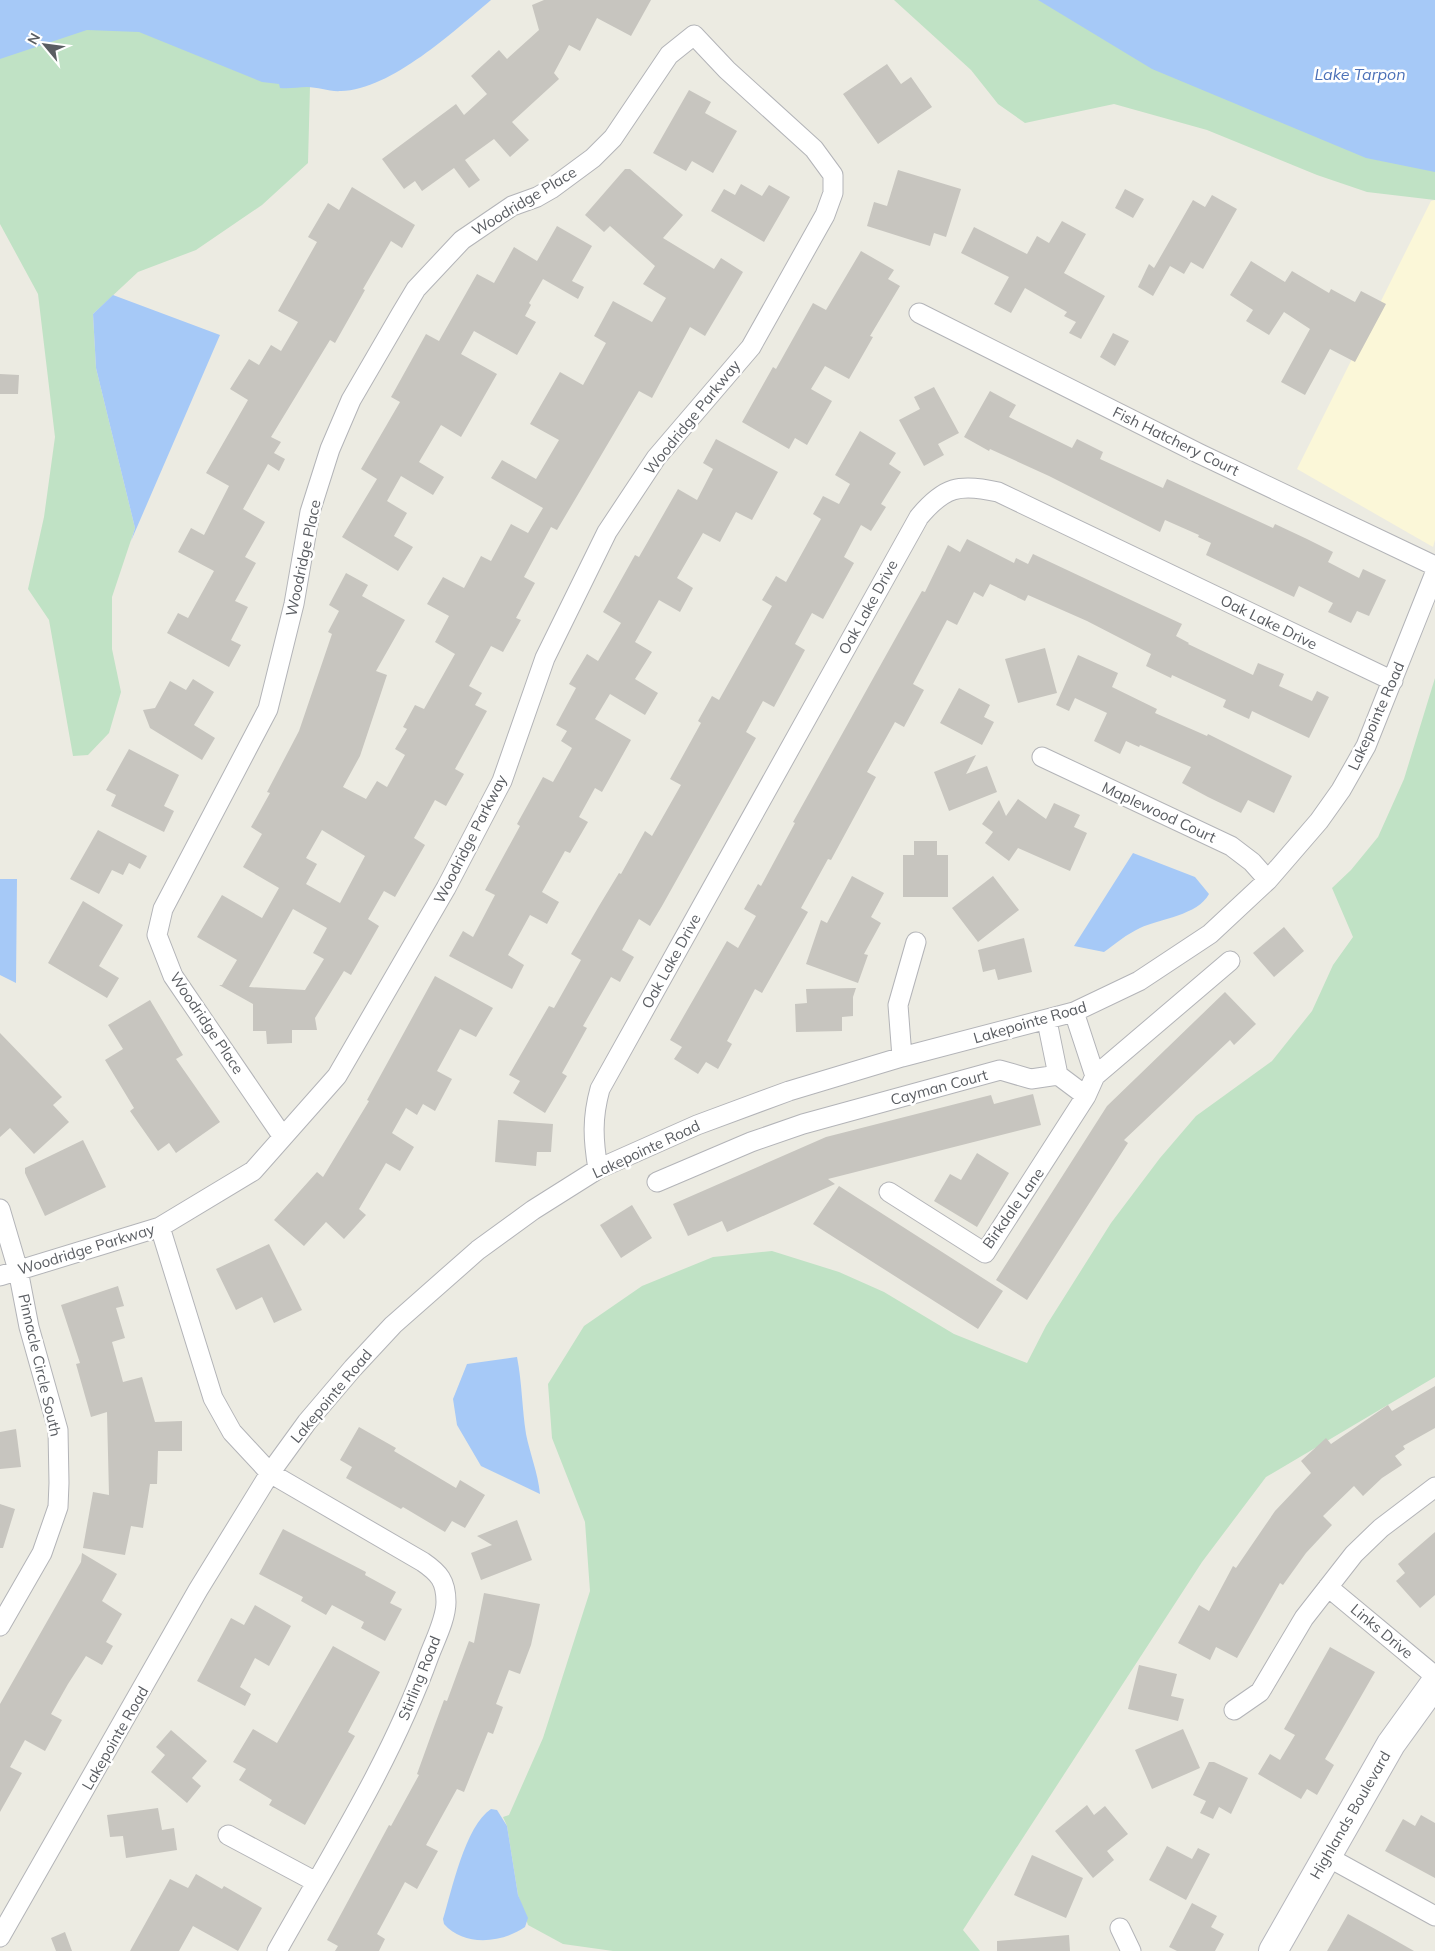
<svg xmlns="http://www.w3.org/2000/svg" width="1435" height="1951" viewBox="0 0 1435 1951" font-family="Mulish,sans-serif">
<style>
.commercial{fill:#fbf7d8}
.green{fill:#c0e2c5}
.water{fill:#a6c9f7}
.building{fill:#c7c5bf;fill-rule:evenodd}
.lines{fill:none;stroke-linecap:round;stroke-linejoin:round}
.street-casing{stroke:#b3b4b8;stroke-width:21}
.secondary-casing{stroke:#b6b7bd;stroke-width:30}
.street{stroke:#fff;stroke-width:19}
.secondary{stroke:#fff;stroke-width:28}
.labels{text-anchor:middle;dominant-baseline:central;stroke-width:5;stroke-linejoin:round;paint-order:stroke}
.street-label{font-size:15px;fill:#5a5d62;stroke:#fff}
.water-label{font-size:16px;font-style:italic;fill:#4c71b8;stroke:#fff}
</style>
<rect width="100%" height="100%" fill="#ecebe2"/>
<path class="commercial" d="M1435,200V540L1433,547L1297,469L1431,201Z"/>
<path class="green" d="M114,0L310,86L308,163L262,205L196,250L138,272L93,314L96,368L135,528L112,597V649L121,692L109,733L88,755L73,756L49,620L28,589L44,517L55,437L38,294L0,224V15Z
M894,0H1053L1435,125V200L1367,192L1317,175L1207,130L1114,104L1025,123L998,104L971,70Z
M1435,678V1377L1266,1477L1202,1562L963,1930L980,1951H613L563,1944L528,1925L518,1895L507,1826L503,1817L509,1815L543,1738L590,1591L585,1522L552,1438L548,1384L584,1326L642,1286L713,1257L772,1251L839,1272L884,1292L954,1334L1027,1363L1046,1326L1111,1223L1160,1158L1196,1116L1272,1061L1312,1011L1333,965L1353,937L1332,888L1351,870L1378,837L1404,779Z"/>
<path class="water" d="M0,0H491C455,30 391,90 341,91C330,92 318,87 307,87C298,87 290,89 280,88L279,84L262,82L139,32L87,30L0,59Z
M1038,0H1435V172L1366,158L1152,69Z
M113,295L220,335L131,541L135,528L96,368L93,314Z
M1133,853L1195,877L1209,894C1198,915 1160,919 1140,928C1127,934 1115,944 1104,952L1074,946Z
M0,879H17L16,983L0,975Z
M517,1357C522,1382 522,1408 526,1434C530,1454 538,1473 540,1494L481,1466L457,1425L453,1399L467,1364Z
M491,1809L497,1810L507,1826L518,1895L528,1918L525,1927C502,1943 464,1947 444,1924L443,1919C452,1890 465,1826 491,1809Z"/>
<path class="building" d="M544,0H651L631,36L597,18L580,51L569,45L554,73L559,79L512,122L529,140L510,157L494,139L465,160L480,180L469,188L454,168L422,191L415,181L404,189L382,159L456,104L464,115L487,94L471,76L499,50L507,59L539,30L532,5Z
M887,64L901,84L911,77L932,107L878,144L843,94Z
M689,90L711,102L705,113L737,131L713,173L692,161L686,171L653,153Z
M625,169H630L683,215L663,238L714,269L721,258L743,272L705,336L690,327L652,398L639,391L557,530L551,527L524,577L535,583L516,618L521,620L503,652L491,646L469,686L482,693L475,705L487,711L455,769L464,774L446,806L435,800L414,838L425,845L395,897L384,891L368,919L379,926L351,975L344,971L315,1018L317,1030H292V1043L267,1044L266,1031H253V1004L219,985H222L237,960L197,937L222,895L262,918L279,888L243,867L262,834L251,827L270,793L267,792L299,731L332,634L328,632L339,611L329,605L346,573L368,585L362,596L405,620L376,671L387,675L360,756L343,787L366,799L377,781L387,787L405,755L395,749L407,729L403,727L415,705L424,709L455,654L435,642L449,616L427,604L443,577L464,588L481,556L491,561L511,524L528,533L543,508L491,478L502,460L536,479L559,440L530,424L560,372L583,385L606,343L594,336L613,301L652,322L666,298L643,284L655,266L610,226L604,232L585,215ZM322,830L365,856L340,903L306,884L317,864L306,858ZM293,909L327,928L313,953L324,959L305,990L249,987Z
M898,170L961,189L946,237L934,233L930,246L867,226L874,202L887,206Z
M741,184L762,196L769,185L790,197L764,242L711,211L724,189L735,195Z
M352,187L415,225L402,248L391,241L363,289L365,290L335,343L330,340L271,437L281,442L274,453L285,459L279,471L268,464L243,509L265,522L245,557L256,563L235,601L248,607L231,640L241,645L229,667L167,633L178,613L188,618L214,571L178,552L191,528L204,535L229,486L206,473L248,400L230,389L249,359L259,365L271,345L281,351L298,322L278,311L317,242L308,237L328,203L339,210Z
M1125,189L1144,199L1133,218L1115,208Z
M1212,195L1237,209L1203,269L1191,262L1184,274L1170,266L1153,296L1138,287L1149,264L1154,268L1193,200L1205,207Z
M1062,221L1086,234L1064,273L1105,296L1081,339L1069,333L1076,322L1064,316L1067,312L1025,288L1011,313L994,304L1009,277L961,253L974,227L1027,254L1037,236L1049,243Z
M557,226L592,246L572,281L584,287L578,299L543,279L529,303L531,305L525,316L536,322L517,355L474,331L461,354L497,374L461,437L441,425L419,462L444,477L433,495L401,476L387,501L407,513L394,536L413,547L398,571L342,537L377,479L361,469L400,402L391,397L426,334L439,341L477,274L494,283L514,247L537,261Z
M861,251L894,270L888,279L900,286L870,336L873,337L849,379L825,366L811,389L832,401L807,445L795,438L789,449L742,422L773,367L776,369L813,303L826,310Z
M1251,261L1285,282L1292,271L1329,293L1331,289L1355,302L1361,291L1386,304L1355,362L1330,349L1305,395L1281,382L1310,329L1284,312L1269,335L1246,321L1253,310L1230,295Z
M1113,333L1129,341L1115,366L1100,357Z
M0,374L19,375L18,394H0Z
M934,387L959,433L938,444L944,455L924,466L899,420L920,409L914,397Z
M990,391L1016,405L1009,417L1072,448L1077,439L1103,452L1100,459L1163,488L1167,479L1273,528L1275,524L1307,539L1333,552L1328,562L1359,578L1363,569L1386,580L1369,616L1357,611L1351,623L1328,612L1333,603L1299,586L1294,597L1206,555L1211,543L1198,537L1199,535L1165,520L1160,532L1049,476L990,449L989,451L964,437Z
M860,431L896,453L889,464L901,472L881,504L886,507L871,531L861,525L844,557L854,563L823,619L812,613L795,644L805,650L774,707L763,701L746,732L756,738L662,906L650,926L639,919L622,950L634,957L620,982L611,977L583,1026L587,1028L562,1073L567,1076L545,1113L513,1093L520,1081L509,1075L549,1006L554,1008L581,960L571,954L599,906L619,873L621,874L645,831L652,836L681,785L670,779L701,723L698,721L712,696L719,700L772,606L762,600L776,576L786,582L821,519L813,514L823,496L839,504L850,484L835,475Z
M716,439L778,472L752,520L736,512L720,542L703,533L677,578L693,588L680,612L659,600L635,642L652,652L635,679L658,693L645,715L610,694L595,719L631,740L602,792L595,788L579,817L588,822L570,853L565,851L542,892L559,902L547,924L530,915L508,955L524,965L512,989L449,956L463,931L473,937L495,895L485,890L520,826L517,824L543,777L553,782L572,748L561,741L567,731L556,725L576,688L569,684L587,654L598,661L621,623L603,612L635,555L639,557L678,489L697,500L713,469L703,463Z
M967,539L1014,563L1016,558L1028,564L1033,554L1182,624L1176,636L1189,643L1188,644L1253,675L1258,663L1284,674L1279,686L1312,701L1317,691L1329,697L1309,738L1252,711L1249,719L1223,707L1226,700L1172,675L1171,678L1146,666L1151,654L1087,621L1028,595L1025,601L990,584L983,597L974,592L957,625L947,620L913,684L924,690L904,727L895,722L867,772L876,777L831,860L828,859L801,908L808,912L762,993L755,989L727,1041L732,1044L718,1069L706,1062L698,1074L674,1059L682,1047L670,1040L727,941L738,948L756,916L744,909L758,884L761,886L795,823L793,822L904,623L922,591L925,592L948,545L960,552Z
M1045,648L1057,693L1018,703L1005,659Z
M1078,655L1118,673L1112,687L1157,709L1155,713L1207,736L1208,734L1292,776L1274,813L1248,800L1241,813L1208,797L1182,783L1191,767L1140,745L1139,747L1126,741L1120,754L1094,741L1107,713L1075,698L1069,711L1056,705Z
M193,679L214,692L194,725L215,738L202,760L150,728L143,710L155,708L170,681L186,690Z
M959,688L990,705L984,717L994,722L982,745L940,723Z
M129,749L179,775L164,806L174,811L164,832L111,806L116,795L106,790Z
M976,755L966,774L987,766L997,792L949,811L934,772Z
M1018,799L1046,819L1054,803L1080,815L1074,827L1087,833L1070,871L1018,848L1009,861L985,843L993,832L982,824L999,800L1006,816Z
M98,830L147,856L140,869L129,863L123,875L112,870L99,894L70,879Z
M914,841H937V855H948V897H903V855H914Z
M852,876L884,893L871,917L881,923L864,954L868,955L858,983L806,964L821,920L827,923Z
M993,876L1019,910L978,942L952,908Z
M83,901L123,925L99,966L119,978L107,998L48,963Z
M1284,927L1304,951L1274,977L1253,953Z
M1024,938L1032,972L998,980L995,969L983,972L978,950Z
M435,976L493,1008L476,1037L460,1029L437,1071L452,1079L435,1111L423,1104L417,1115L406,1108L392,1133L414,1147L400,1171L386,1163L359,1209L366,1215L344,1239L326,1222L304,1246L274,1220L317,1172L323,1177L369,1101L367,1100Z
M856,988L853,997V1016L842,1017V1031L796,1032L795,1004L807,1003L806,989Z
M1225,992L1256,1024L1234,1045L1230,1040L1124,1140L1128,1143L1027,1300L996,1280L1107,1106Z
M150,1000L183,1055L176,1059L220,1122L176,1153L169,1143L158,1151L130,1111L134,1108L105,1060L123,1049L108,1025Z
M0,1033L62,1097L53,1105L69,1122L34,1154L10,1128L0,1137Z
M1033,1094L1041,1125L828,1179L835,1184L727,1232L722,1221L688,1236L673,1204L826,1137L991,1095L994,1104Z
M498,1120L553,1124L551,1152H537L536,1166L495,1162Z
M83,1140L106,1187L45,1216L25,1173V1168Z
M977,1153L1009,1173L977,1227L934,1201L950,1174L961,1180Z
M839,1186L1003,1291L978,1329L813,1224Z
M632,1205L652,1238L621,1258L600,1225Z
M269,1244L302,1310L274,1323L262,1297L236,1310L216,1269Z
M118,1286L124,1306L116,1308L125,1338L112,1342L123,1382L142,1377L155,1422L182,1421V1451H158L157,1484H150L143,1528L131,1526L125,1555L83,1548L93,1492L109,1495L107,1412L91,1417L76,1364L80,1363L61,1305Z
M1435,1386V1428L1403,1446L1405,1449L1395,1456L1402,1465L1382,1478L1363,1496L1354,1486L1323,1516L1332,1525L1306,1553L1283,1585L1280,1583L1237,1658L1216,1647L1210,1660L1178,1643L1199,1605L1209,1611L1233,1566L1236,1568L1275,1511L1311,1473L1301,1461L1326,1438L1331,1444L1388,1405L1392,1411Z
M359,1427L396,1448L394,1451L456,1488L460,1480L485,1495L465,1528L452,1521L445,1532L403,1507L401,1509L346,1478L352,1467L340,1460Z
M16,1429L21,1467L0,1469V1432Z
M0,1504L15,1509L3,1548H0Z
M517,1520L532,1560L481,1580L471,1553L492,1545L477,1536Z
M283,1529L366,1572L365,1575L396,1592L390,1603L402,1609L385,1641L361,1628L364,1622L332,1605L326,1615L301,1601L303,1597L259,1574Z
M1435,1532V1595L1420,1608L1396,1581L1405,1573L1398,1564Z
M82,1553L117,1574L102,1601L122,1614L106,1642L113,1646L102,1665L86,1656L68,1684L51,1714L62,1720L45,1751L25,1740L10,1767L22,1773L0,1812V1704L81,1562Z
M484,1593L540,1604L531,1645L520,1674L509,1670L496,1704L503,1707L493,1734L488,1732L464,1792L457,1789L426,1845L438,1851L417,1889L405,1882L377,1934L385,1939L379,1951H335L338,1946L327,1940L389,1825L391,1826L419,1775L417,1774L434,1727L444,1700L447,1701L469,1641L474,1643Z
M255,1605L291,1626L269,1666L255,1658L240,1687L251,1694L245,1706L197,1681L231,1618L244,1625Z
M333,1646L380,1672L348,1732L355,1736L305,1825L269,1805L272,1800L239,1780L246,1769L233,1762L253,1729L277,1743Z
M1330,1647L1375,1672L1325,1759L1334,1765L1317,1795L1307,1789L1301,1799L1258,1774L1270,1754L1280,1760L1295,1735L1284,1729Z
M1139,1665L1177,1674L1171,1696L1184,1699L1178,1721L1128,1709Z
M1183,1729L1200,1768L1152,1789L1135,1750Z
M171,1730L207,1761L192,1778L201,1786L187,1803L151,1772L165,1755L156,1747Z
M1209,1762H1214L1248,1778L1231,1814L1219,1807L1213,1819L1200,1813L1206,1801L1193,1795Z
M1087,1805L1094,1815L1105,1806L1128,1834L1107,1851L1114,1860L1093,1878L1055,1831Z
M158,1808L162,1830L174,1828L177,1850L126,1858L123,1836L110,1837L107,1815Z
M1421,1815L1435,1823V1878L1385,1851L1403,1819L1415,1826Z
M1167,1846L1192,1859L1198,1848L1210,1854L1186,1900L1149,1880Z
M1032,1855L1083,1878L1066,1918L1014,1895Z
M196,1874L222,1889L224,1886L262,1908L238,1951L193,1926L179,1951H130L170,1879L188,1888Z
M1192,1903L1217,1916L1211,1927L1224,1934L1215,1951H1177L1169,1947Z
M1348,1914L1386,1935L1414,1951H1327Z
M65,1932L72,1951H56L51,1938Z
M1069,1935L1070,1951H997V1941Z"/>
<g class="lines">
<g class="street-casing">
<path id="street" d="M919,313L1200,454L1435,566
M1042,757L1231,846L1252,862L1268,880
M1074,1012L1095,1076
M1047,1021L1058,1075
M902,1057L898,1005L916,942
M598,1169C593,1139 592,1118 600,1089L919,517C944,487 959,483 998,492L1393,681
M657,1182L751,1142L803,1124L1000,1070L1031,1079L1058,1075L1086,1096L1095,1076L1230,961
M889,1192L985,1253L1086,1096
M0,1209L18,1270L29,1327L58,1430L59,1483L58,1507L42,1553L0,1626
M160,1227L213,1398L232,1432L270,1473L423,1562C439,1573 446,1581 446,1602C446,1619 435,1640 429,1656C391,1761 331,1855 277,1951
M0,1276L160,1227L253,1171L337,1076L446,888L502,781L545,658L607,532L656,458L751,347L825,215L833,193V175L814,149L727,70L694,35L669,55L613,138L593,158L551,189L537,197L512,206L462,240L416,289L401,314L351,400L330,449L310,512L294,604L268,709L163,909L157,935L173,976L283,1137
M1328,1587L1435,1676
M1234,1710L1260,1692L1304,1618L1354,1554L1381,1528L1435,1487
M228,1835L316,1882
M1326,1856L1435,1916
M1120,1928L1131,1951
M0,1937L198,1590L270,1473L307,1422L353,1368L393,1325L478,1250L533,1210L598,1169L697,1125L789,1091L902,1057L1074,1012L1139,981L1210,934L1268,880L1319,821L1341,790L1366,746L1435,573"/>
</g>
<g class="secondary-casing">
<path id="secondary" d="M1273,1951L1391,1744L1435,1683"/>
</g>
<use href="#street" class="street"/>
<use href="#secondary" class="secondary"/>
</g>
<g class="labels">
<g class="street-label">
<text transform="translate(524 201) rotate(-31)">Woodridge Place</text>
<text transform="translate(692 417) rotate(-51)">Woodridge Parkway</text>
<text transform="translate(1176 441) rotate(26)">Fish Hatchery Court</text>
<text transform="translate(303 558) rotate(-78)">Woodridge Place</text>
<text transform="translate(868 607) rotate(-61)">Oak Lake Drive</text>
<text transform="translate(1269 622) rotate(26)">Oak Lake Drive</text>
<text transform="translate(1376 716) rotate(-66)">Lakepointe Road</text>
<text transform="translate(1159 812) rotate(25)">Maplewood Court</text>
<text transform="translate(470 839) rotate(-63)">Woodridge Parkway</text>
<text transform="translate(671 961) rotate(-61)">Oak Lake Drive</text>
<text transform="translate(1030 1022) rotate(-16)">Lakepointe Road</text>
<text transform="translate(207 1023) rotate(56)">Woodridge Place</text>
<text transform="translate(939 1087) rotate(-15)">Cayman Court</text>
<text transform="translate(646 1149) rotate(-25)">Lakepointe Road</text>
<text transform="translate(1013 1208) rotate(-55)">Birkdale Lane</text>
<text transform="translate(86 1249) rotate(-17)">Woodridge Parkway</text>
<text transform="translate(40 1365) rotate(77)">Pinnacle Circle South</text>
<text transform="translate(331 1396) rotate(-50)">Lakepointe Road</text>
<text transform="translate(1382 1631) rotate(40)">Links Drive</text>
<text transform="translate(419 1678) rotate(-68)">Stirling Road</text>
<text transform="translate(115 1738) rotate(-60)">Lakepointe Road</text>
<text transform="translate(1350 1815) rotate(-60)">Highlands Boulevard</text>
</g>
<g class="water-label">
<text x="1360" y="74">Lake Tarpon</text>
</g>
</g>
<g transform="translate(45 45) rotate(299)" stroke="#ffffff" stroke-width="4" paint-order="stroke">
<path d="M0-4L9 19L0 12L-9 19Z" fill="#5a5d62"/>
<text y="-8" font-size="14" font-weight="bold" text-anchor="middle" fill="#5a5d62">N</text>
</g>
</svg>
